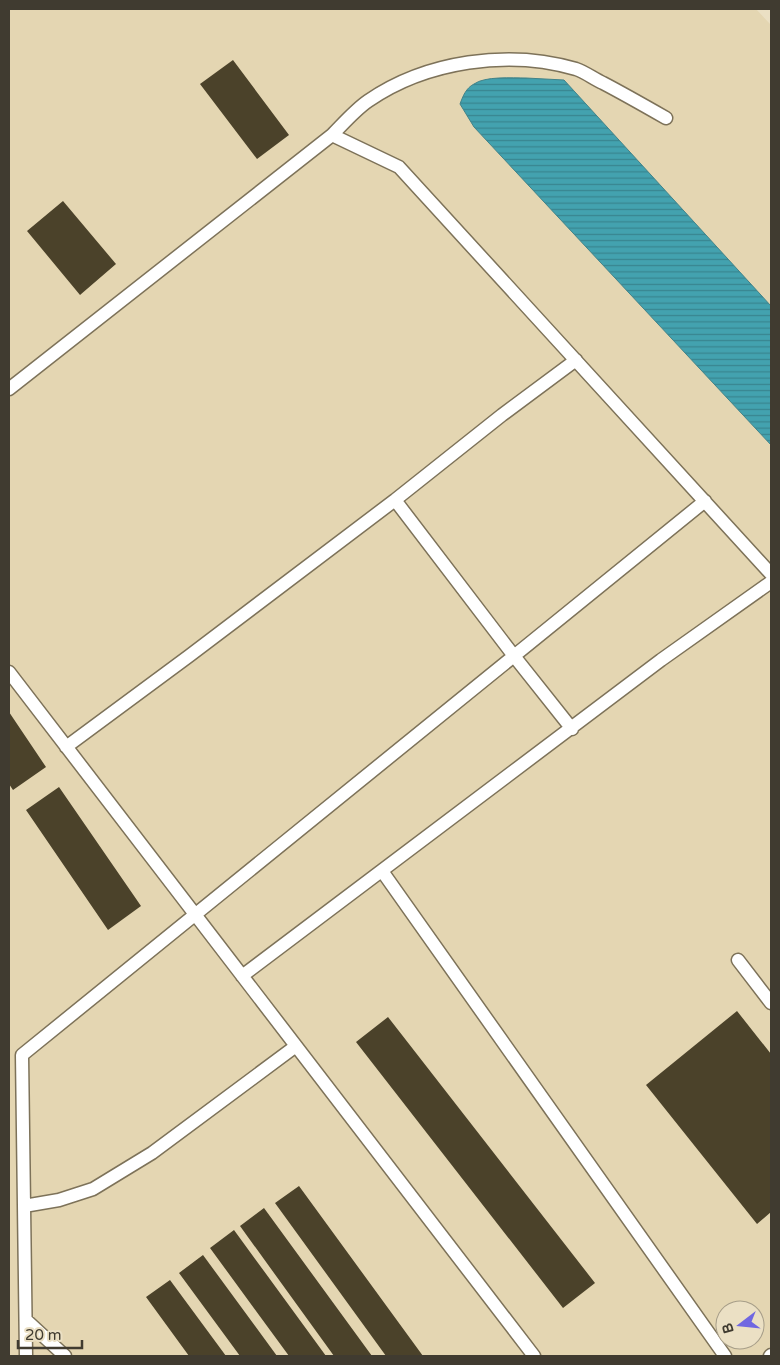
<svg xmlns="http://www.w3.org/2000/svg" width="780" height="1365" viewBox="0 0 780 1365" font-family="'Varela Round',sans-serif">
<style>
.built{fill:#e4d6b2;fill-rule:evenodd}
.water{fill:url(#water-rules);stroke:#428389}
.building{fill:#4b422a}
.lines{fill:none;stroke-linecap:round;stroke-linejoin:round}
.lane-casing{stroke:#7d7259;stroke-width:15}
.lane{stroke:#fff;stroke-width:12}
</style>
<defs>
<pattern id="water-rules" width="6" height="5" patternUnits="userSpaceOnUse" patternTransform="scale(1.25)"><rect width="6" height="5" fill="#43a2af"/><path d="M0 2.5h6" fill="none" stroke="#39858f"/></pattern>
</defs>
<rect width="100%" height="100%" fill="#ebe0c4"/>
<path class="built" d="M9,9H756L771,25V1356H9ZM725,1310H755V1340H725Z"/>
<path class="water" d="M526,78L564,80L771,306V445L474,127L460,104C463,96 466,88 474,84C485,76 512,78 526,78Z"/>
<path class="building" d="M233,60L289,135L257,159L200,84Z
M63,201L116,264L80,295L27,231Z
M9,712L46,767L13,790L9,784Z
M59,787L141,906L108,930L26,810Z
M737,1011L771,1054V1212L757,1224L646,1085Z
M388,1017L595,1283L563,1308L356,1042Z
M299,1186L423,1356H386L275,1203Z
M264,1208L372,1356H334L240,1226Z
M234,1230L326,1356H289L210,1248Z
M203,1255L277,1356H240L179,1273Z
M170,1280L226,1356H189L146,1297Z"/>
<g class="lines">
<g class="lane-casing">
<path id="lane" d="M332,135L399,167L771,574
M9,389L332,135C343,124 355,110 368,101C426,61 509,49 576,69C585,72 594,79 603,83C624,94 645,106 666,118
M395,500L514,656L572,729
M9,672L534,1356
M66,747L189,656L395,500L502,415L576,360
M382,871L725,1356
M738,960L771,1003
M242,976L661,660L771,582
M24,1206L59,1200L93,1189L152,1153L296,1046
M26,1320L65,1356
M26,1356L22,1055L705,501
M770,1356L771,1355"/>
</g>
<use href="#lane" class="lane"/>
</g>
<rect width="780" height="1365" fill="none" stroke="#403b30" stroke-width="20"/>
<g transform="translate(740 1325) rotate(254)"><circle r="24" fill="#ebe0c4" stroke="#a79e89"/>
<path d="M0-4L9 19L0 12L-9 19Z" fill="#7067e1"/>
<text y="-8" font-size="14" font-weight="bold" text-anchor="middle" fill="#403b30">B</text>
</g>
<path d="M18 1340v8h64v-8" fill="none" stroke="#403b30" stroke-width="2.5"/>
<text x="25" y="1340" font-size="15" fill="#403b30" stroke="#ebe0c4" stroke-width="4" paint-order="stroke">20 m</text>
</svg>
